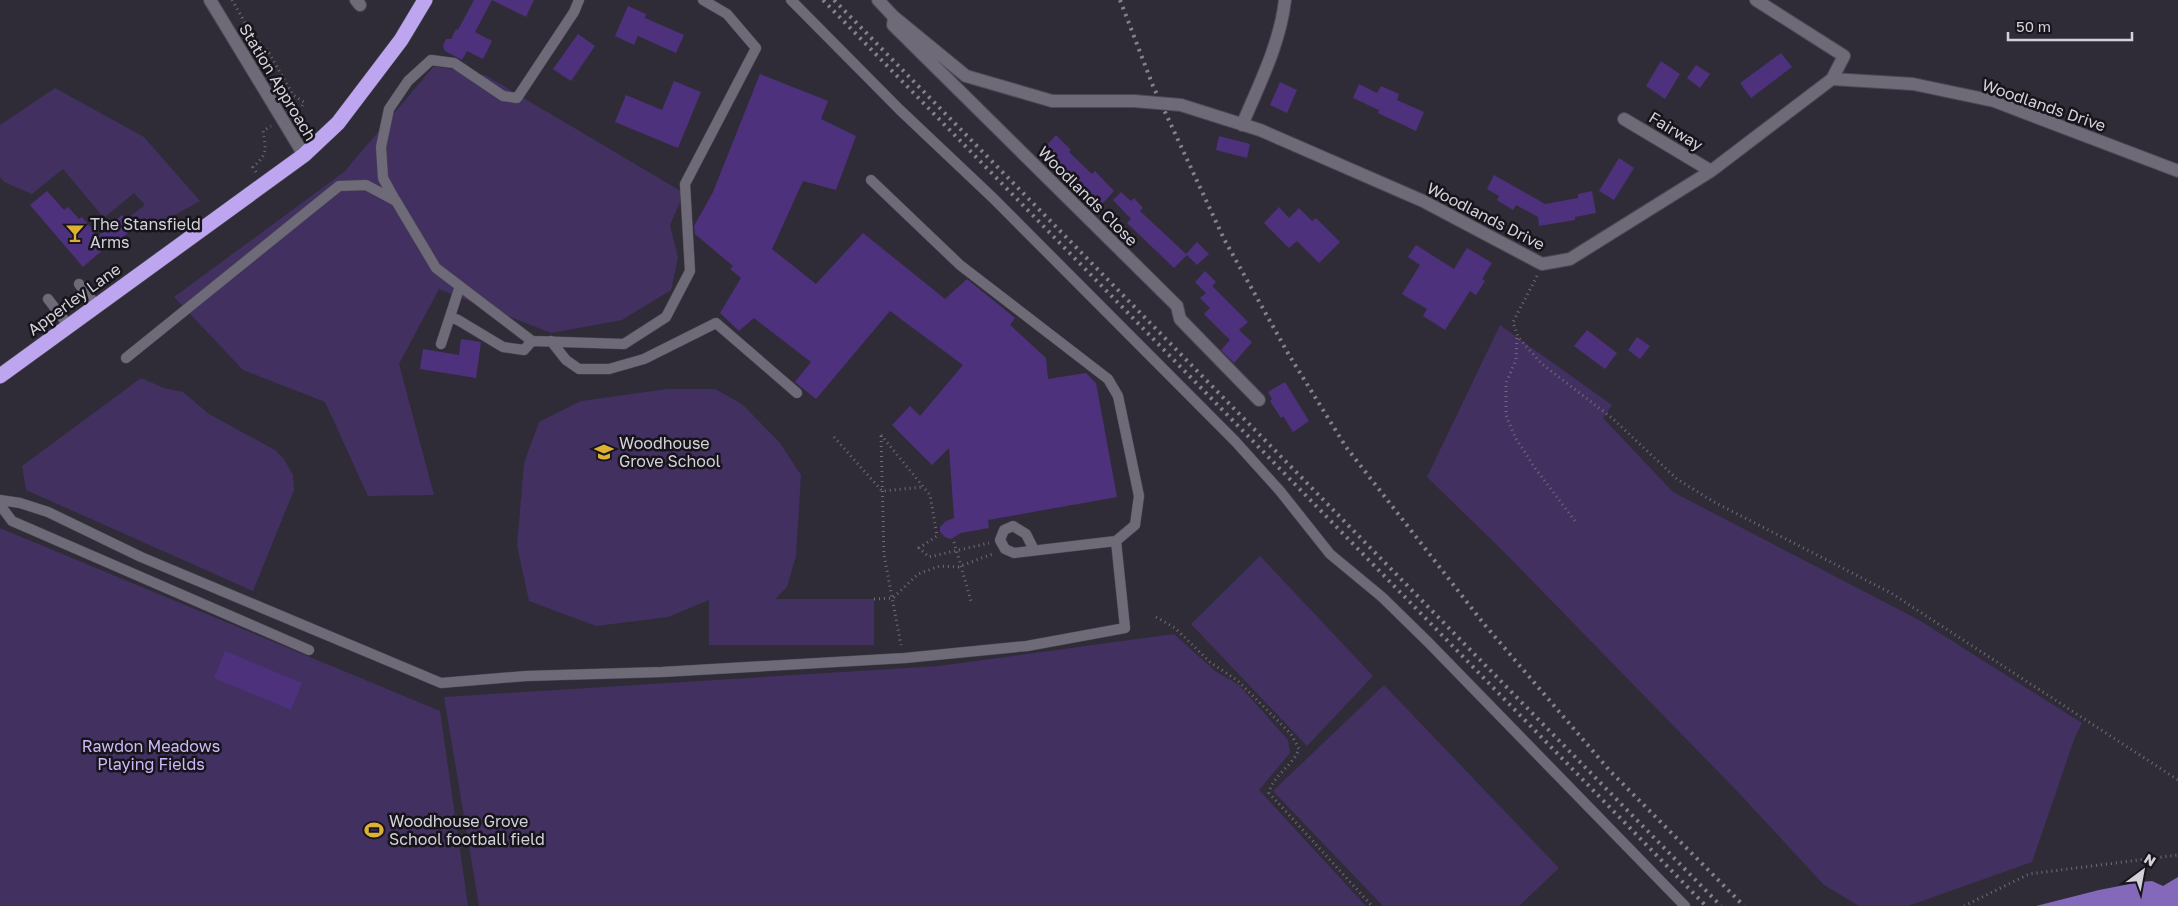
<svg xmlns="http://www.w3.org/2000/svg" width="2178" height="906" viewBox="0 0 2178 906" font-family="'Golos Text',sans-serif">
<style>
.green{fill:#413060}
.water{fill:#8468b9}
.building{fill:#4e317c}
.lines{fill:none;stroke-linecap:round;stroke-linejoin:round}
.lane-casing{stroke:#4c4953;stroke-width:11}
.street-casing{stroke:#4c4953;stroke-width:14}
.highway-casing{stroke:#4c4953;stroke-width:16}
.path{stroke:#706d77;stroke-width:3;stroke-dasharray:1 4;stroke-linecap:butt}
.lane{stroke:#6e6a77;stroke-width:10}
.street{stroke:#6e6a77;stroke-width:12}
.highway{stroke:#bda5ef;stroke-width:15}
.rail{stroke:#83818a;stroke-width:4;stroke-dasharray:2.5 5;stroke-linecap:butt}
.street-bridge-casing{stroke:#4c4953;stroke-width:14;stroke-linecap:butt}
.street-bridge{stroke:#6e6a77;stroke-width:12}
.labels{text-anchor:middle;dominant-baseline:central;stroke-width:5;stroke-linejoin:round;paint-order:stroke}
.street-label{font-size:16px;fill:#d4d2d9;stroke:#17151b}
.poi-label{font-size:16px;fill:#d4d2d9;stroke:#17151b;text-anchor:start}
.park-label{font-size:16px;fill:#cdb9f9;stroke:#17151b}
</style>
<rect width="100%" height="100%" fill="#2f2c38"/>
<path class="green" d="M434,66L485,75L684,193L670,225L678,258L671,290L622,320L551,333L439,289L399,364L434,495L368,496L325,402L243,370L174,297L344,172Z
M55,88L144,137L200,201L142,233L129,217L145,205L134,193L104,218L63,169L32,194L4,182L0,177V125Z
M1500,325L1612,405L1603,418L1673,492L1919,620L2082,723L2075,737L2032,862L1908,906H1859L1824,885L1738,792L1504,552L1427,477Z
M141,378L164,388L183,392L209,414L275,450L284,459L293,475L294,490L253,591L26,490L22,466Z
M667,389H715L742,404L780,443L801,475L796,556L787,587L775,599H874V645H709V600L668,617L596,626L529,601L517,546L524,463L539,422L581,401Z
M0,528L440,711L468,906H0Z
M1260,556L1373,676L1307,746L1191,624Z
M1174,634L1215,671L1239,685L1288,740L1290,753L1259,790L1366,906H479L444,697L939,666Z
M1384,685L1559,868L1519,906H1383L1273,791Z"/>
<path class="water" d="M2178,877V906H2036L2099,890L2140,882L2152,881L2163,886Z"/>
<path class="building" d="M474,0H534L526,17L492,0L475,32L492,41L483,59L467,51L462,60L445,51L443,46L446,39H451L456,29L458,30Z
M628,6L646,14L645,18L684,35L676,53L638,36L634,45L615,36Z
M578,34L595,46L571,81L553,69Z
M1781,53L1792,67L1751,98L1740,83Z
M1661,61L1680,74L1665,99L1646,86Z
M1696,65L1710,74L1700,88L1687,78Z
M760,74L828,101L821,119L856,136L836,190L803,181L772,249L816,284L863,233L945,299L967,279L1015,318L1010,325L1046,358L1048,379L1086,373L1096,383L1117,497L988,520L989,528L961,533L951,539L945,537L940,532V527L946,521L954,518L949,448L932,465L892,425L910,406L920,416L963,365L890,311L816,399L795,382L811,362L754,318L739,331L720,313L741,278L730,269L733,266L695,234L694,226L713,192Z
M674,81L701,92L678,148L615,122L626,95L662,110Z
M1280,82L1297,90L1287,113L1270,105Z
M1359,84L1377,93L1381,86L1399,94L1397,100L1424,112L1416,131L1378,113L1379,110L1353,98Z
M1056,135L1071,150L1069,152L1092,174L1095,171L1114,191L1102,204L1078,180L1076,183L1056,164L1059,161L1045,147Z
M1219,136L1250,144L1247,158L1216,150Z
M1619,158L1634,168L1614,200L1599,191Z
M1494,175L1545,204L1578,198V194L1592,191L1596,213L1575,217V220L1539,226L1538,217L1516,205L1513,210L1497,200L1499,196L1487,189Z
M47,191L64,210L68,207L79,219L82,217L98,236L122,215L133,228L114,245L112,242L83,267L30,205Z
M1121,192L1131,201L1134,198L1143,208L1140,211L1186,254L1197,242L1209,254L1197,265L1187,255L1174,268L1127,223L1131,219L1113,200Z
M1279,207L1289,218L1299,208L1312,221L1316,218L1340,242L1319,263L1297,241L1289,248L1264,223Z
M1416,245L1454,269L1467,248L1492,263L1482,279L1485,281L1476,295L1470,291L1445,330L1423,316L1427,309L1402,294L1420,265L1408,257Z
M1205,271L1216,282L1208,291L1212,286L1248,322L1239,330L1252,342L1234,363L1221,350L1230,340L1204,314L1210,308L1200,298L1206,293L1195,282Z
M1587,330L1617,353L1605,369L1574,346Z
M1637,337L1650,346L1640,359L1628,350Z
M461,339L481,342L476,378L420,369L423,349L459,355Z
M1285,382L1309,421L1293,432L1283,416L1281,418L1270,401L1272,399L1268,392Z
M225,651L302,683L291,710L214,678Z"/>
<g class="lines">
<g class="lane-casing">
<path id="lane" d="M791,0L900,110L993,198L1235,441L1280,491L1330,554L1382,597L1428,642L1685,906
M395,200L383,178L381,147L389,109L408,81L431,60L454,63L503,96L517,98L574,12L579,0
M79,284L96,305
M48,299L68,325
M450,317L458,320L503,347L524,350L532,341
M551,341L566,360L579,369H609L644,359L716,323L797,393
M441,344L460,286
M126,358L339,186L366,185L396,201L436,268L532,341L624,344L666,317L690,271L685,184L756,48L727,14L703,0
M0,500L20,503L48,512L141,557L441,683L526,676L662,672L905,658L1027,646L1125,628L1116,541L1135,525L1139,496L1118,396L1108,379L960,265L871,180
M0,505L12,521L309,650
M1034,550L1026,534L1013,526L1004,530L1000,540L1005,549L1014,553L1116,541"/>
</g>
<g class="street-casing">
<path id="street" d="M210,0L304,155
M356,0L360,5
M878,0L894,17L966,76L1052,101H1134
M1756,0L1844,56L1832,79
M894,17L893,25L1177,306L1180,319L1259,400
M1181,105L1260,130L1423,201L1542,264L1570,259L1711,171L1832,79L1913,84L1994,101L2178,171
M1624,119L1711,171
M1242,125C1259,85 1280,44 1285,0"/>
</g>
<g class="highway-casing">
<path id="highway" d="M0,376L304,155L338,123L401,40L425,0"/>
</g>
<path class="path" d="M232,0L252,35L268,51L293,95L304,102L302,106L293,112
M256,172L253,167C268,154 266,149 263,131L271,126
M1537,276L1513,322L1518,337L1542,364L1612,418L1677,479L1714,502L1891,593L2178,780
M1517,338L1516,360L1506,383V415L1515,437L1535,468L1575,521
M881,435L930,495L937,536L919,548L929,557L989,543
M881,436L884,555L901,645
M834,437L882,491L923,487
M954,542L971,601
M874,599L893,598L918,574L940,566L958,567L995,553
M1156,617L1175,628L1210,662L1238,681L1291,734L1299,749C1292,767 1273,775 1269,793L1372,906
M1964,906L2029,874L2178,855"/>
<use href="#lane" class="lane"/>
<use href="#street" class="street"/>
<use href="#highway" class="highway"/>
<path class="rail" d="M823,0L1706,906
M834,0L1721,906
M1120,0L1153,86L1224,239L1289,355L1346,447L1484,624L1610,771L1744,906"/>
<g class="street-bridge-casing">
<path id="street-bridge" d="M1134,101L1181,105"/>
</g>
<use href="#street-bridge" class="street-bridge"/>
</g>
<defs>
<g id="bar-bare" transform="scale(1.5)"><path d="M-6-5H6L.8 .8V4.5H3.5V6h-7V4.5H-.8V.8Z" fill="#ddb133" stroke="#17151b" stroke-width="2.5" paint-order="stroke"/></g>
<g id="school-bare" transform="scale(1.5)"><path d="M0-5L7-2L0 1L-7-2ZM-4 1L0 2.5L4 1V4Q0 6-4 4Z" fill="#ddb133" stroke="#17151b" stroke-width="2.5" paint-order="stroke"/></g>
<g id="stadium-bare" transform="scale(1.5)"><path d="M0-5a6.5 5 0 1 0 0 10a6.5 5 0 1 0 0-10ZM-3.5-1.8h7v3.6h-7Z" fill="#ddb133" stroke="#17151b" stroke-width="2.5" paint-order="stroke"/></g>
</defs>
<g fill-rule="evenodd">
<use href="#bar-bare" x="75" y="233"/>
<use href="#school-bare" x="604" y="452"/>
<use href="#stadium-bare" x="374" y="830"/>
</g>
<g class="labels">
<g class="street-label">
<text transform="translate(278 82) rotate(59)">Station Approach</text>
<text transform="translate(2044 105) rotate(19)">Woodlands Drive</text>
<text transform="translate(1676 131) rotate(31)">Fairway</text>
<text transform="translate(1088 196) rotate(45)">Woodlands Close</text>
<text transform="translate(1486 216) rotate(27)">Woodlands Drive</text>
<text transform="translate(74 299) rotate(-36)">Apperley Lane</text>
</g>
<g class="poi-label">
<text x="90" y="224">The Stansfield<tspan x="90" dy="18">Arms</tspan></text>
<text x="619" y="443">Woodhouse<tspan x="619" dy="18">Grove School</tspan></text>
<text x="389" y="821">Woodhouse Grove<tspan x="389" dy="18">School football field</tspan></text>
</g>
<g class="park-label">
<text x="151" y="746">Rawdon Meadows<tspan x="151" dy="18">Playing Fields</tspan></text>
</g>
</g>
<g transform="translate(2143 871) rotate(32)" stroke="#17151b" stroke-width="4" paint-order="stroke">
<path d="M0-4L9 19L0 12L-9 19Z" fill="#d4d2d9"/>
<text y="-8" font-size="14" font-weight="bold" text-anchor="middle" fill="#d4d2d9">N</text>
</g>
<path d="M2008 32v8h124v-8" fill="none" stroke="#d4d2d9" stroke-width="2.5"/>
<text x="2016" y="32" font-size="15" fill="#d4d2d9" stroke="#17151b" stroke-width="4" paint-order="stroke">50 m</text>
</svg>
